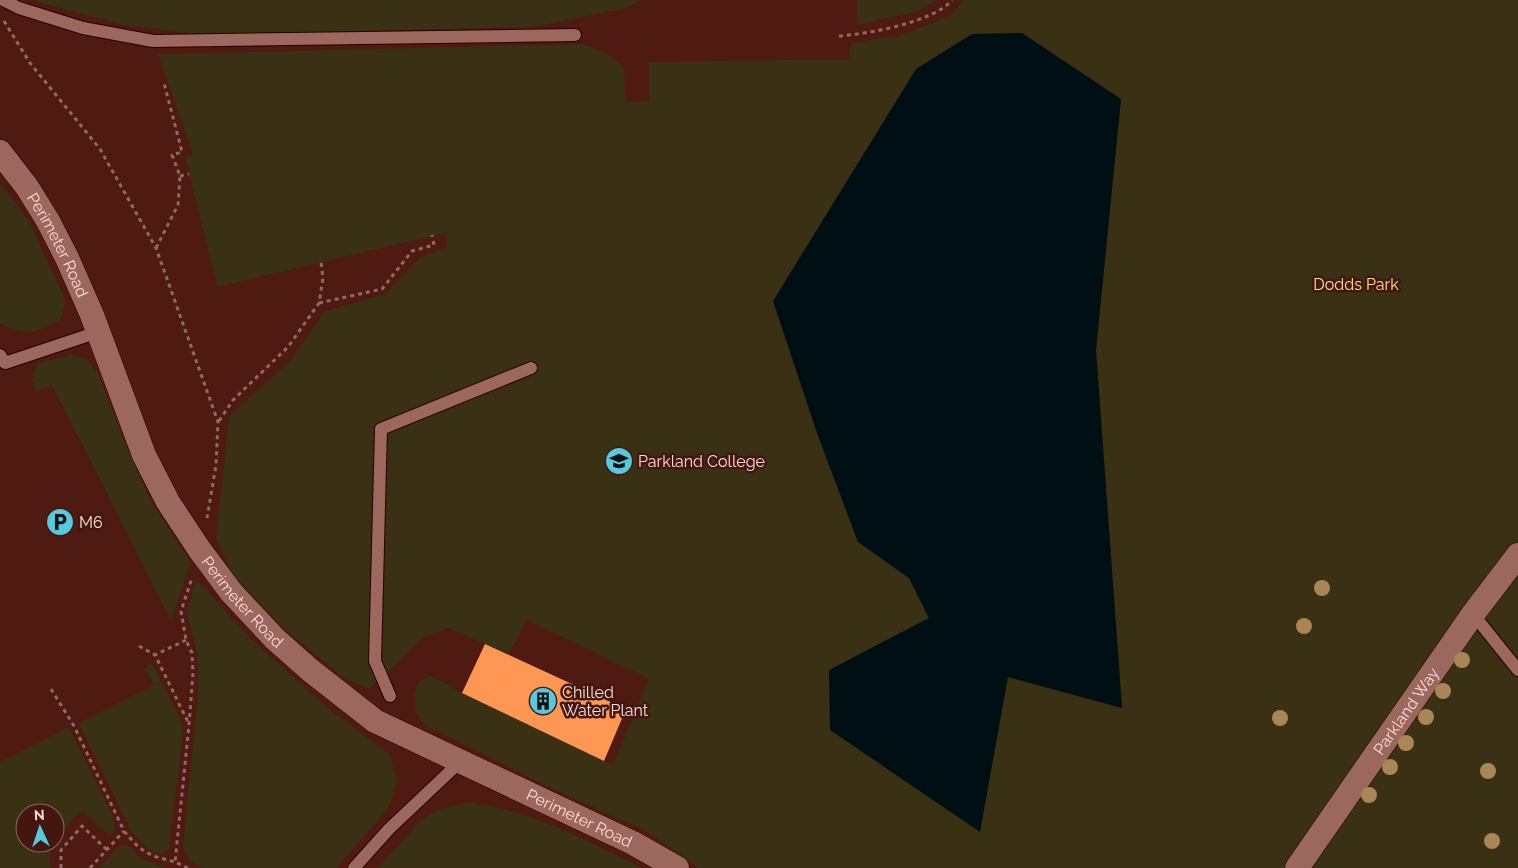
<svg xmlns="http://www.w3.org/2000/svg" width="1518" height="868" viewBox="0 0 1518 868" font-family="Raleway,sans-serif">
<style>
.built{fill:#4e1a12;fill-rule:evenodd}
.green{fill:#3a3013;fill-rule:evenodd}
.water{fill:#000f13}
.building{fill:#fe9654}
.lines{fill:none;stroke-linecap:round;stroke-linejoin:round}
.service-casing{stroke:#280000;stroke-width:14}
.minor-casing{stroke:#280000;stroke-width:25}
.path{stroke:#916a64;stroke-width:3;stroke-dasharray:4 4;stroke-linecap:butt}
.service{stroke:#9c675c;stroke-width:12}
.minor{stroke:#9c675c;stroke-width:24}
.tree{fill:#a98655}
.labels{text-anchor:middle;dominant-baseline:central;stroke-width:5;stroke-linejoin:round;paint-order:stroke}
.street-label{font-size:16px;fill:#fbdcd6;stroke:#431710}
.park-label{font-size:16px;fill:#fce08d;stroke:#431710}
.poi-label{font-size:16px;fill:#fbdcd6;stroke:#431710;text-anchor:start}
</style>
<rect width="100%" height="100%" fill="#431710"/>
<path class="built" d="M0,0H1230L1208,868H0ZM25,813H55V843H25Z"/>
<path class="green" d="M35,0H640L627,8L533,27L203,35L124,25L41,3Z
M857,0H936L919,11L857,25Z
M962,0H1518V868H699L646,831L553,789L425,725L415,711V693L419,681L431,676L462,693L613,765L649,679L527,620L509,654L448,628L424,637L396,665L368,689L343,677L282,627L233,576L216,538L229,416L290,361L325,311L386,294L419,258L447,247L445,233L217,287L185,156L193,154L158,54L583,44L608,54L624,68L626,102L649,101V62L849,59L851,43L902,35L953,14ZM1121,99L1096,350L1122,708L1008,677L830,670L929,618L909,578L858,542L817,433L773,301Z
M0,183L29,221L66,301L60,320C35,333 26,337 0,323Z
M71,355L87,359L98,373L127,448L152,503L191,563L171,620L52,385L37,392L32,380L38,363Z
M196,579L251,639L328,708L390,755L397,782L388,809L336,868H202C191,862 185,859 183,845L198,695V656L187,614Z
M152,663L180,718L183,731L169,850L161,854L153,852L143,845L130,829L79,723L154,685L144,669Z
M69,727L113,816L115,829L110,836L83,812L78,814L55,840V813H25V843H52L49,847L51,868H0V762Z
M470,802C482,805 495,806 508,810C555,823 599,846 642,868H378L418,823L436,810Z
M123,845L129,846L141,858L166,868H99L118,847Z"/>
<path class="water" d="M1022,33L1121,99L1096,350L1122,708L1008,677L980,832L830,730L829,670L929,618L909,578L858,542L817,433L773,301L916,69L972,34Z"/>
<path class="building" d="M485,644L626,709L604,761L462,693Z"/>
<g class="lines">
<g class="service-casing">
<path id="service" d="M3,0L19,8L83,28L153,41L575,35
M0,355L5,363L98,332
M1473,614L1518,670
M390,696L375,661L381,429L531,368
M354,868L389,829L461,761"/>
</g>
<g class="minor-casing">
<g id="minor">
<path id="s1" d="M0,152L27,187L48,221L67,258L92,315L144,455L168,502L199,549L231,592L275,639L310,670L375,721L633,843L677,868"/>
<path id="s2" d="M1297,868L1473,614L1518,555"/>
</g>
</g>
<path class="path" d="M4,21L30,63L100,149L156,248L218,422L216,465L207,518
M839,36C868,34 934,22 952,0
M180,176L189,174
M156,248L178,205L180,176L172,155L182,152L164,83
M319,303L382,289L412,251L434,245L432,235
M219,421L233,400L288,347L319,303L323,278L321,262
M186,640L155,655L189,724
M139,646L155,655
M51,689L74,726L124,831C142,853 148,855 175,862
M61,868V850L82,826L106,849
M90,868L124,831
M188,868L175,862L189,725L193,673L192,653L186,640L181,611L192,578"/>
<use href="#service" class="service"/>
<use href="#minor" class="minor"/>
</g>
<g class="tree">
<circle cx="1322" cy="588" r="8"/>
<circle cx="1304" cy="626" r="8"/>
<circle cx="1462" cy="660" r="8"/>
<circle cx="1443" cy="691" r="8"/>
<circle cx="1426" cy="717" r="8"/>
<circle cx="1280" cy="718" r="8"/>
<circle cx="1406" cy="743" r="8"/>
<circle cx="1390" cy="767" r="8"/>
<circle cx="1488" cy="771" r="8"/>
<circle cx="1369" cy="795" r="8"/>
<circle cx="1492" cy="841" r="8"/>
</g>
<defs>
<g id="university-disc" transform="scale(1.4375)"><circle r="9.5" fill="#55cadf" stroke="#431710"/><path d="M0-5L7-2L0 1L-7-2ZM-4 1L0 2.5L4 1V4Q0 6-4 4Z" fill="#111"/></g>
<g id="parking-disc" transform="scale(1.4375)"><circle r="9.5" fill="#55cadf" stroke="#431710"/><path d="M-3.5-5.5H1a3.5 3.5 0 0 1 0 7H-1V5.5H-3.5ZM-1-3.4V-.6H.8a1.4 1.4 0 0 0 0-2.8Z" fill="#111"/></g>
<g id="building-disc" transform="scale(1.4375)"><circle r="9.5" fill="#55cadf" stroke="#431710"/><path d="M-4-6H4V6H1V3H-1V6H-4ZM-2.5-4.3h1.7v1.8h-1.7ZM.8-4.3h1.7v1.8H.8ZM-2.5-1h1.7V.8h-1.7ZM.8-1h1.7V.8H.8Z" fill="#111"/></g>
</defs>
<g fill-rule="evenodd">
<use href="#university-disc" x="619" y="461"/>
<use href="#parking-disc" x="60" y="522"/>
<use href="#building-disc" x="543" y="701"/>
</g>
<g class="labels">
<g class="street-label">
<text stroke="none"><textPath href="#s1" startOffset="110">Perimeter Road</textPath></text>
<text stroke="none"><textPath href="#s1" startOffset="515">Perimeter Road</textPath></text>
<text stroke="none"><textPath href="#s2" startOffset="191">Parkland Way</textPath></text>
<text stroke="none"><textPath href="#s1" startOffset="920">Perimeter Road</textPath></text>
</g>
<g class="park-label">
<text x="1356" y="284">Dodds Park</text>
</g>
<g class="poi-label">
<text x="638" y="461">Parkland College</text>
<text x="79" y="522">M6</text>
<text x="562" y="692">Chilled<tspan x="562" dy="18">Water Plant</tspan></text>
</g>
</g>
<g transform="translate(40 828) rotate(357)"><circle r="24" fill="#431710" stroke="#8d665f"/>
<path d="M0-4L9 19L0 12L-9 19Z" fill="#55cadf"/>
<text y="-8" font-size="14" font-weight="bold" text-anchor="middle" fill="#fbdcd6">N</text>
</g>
</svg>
